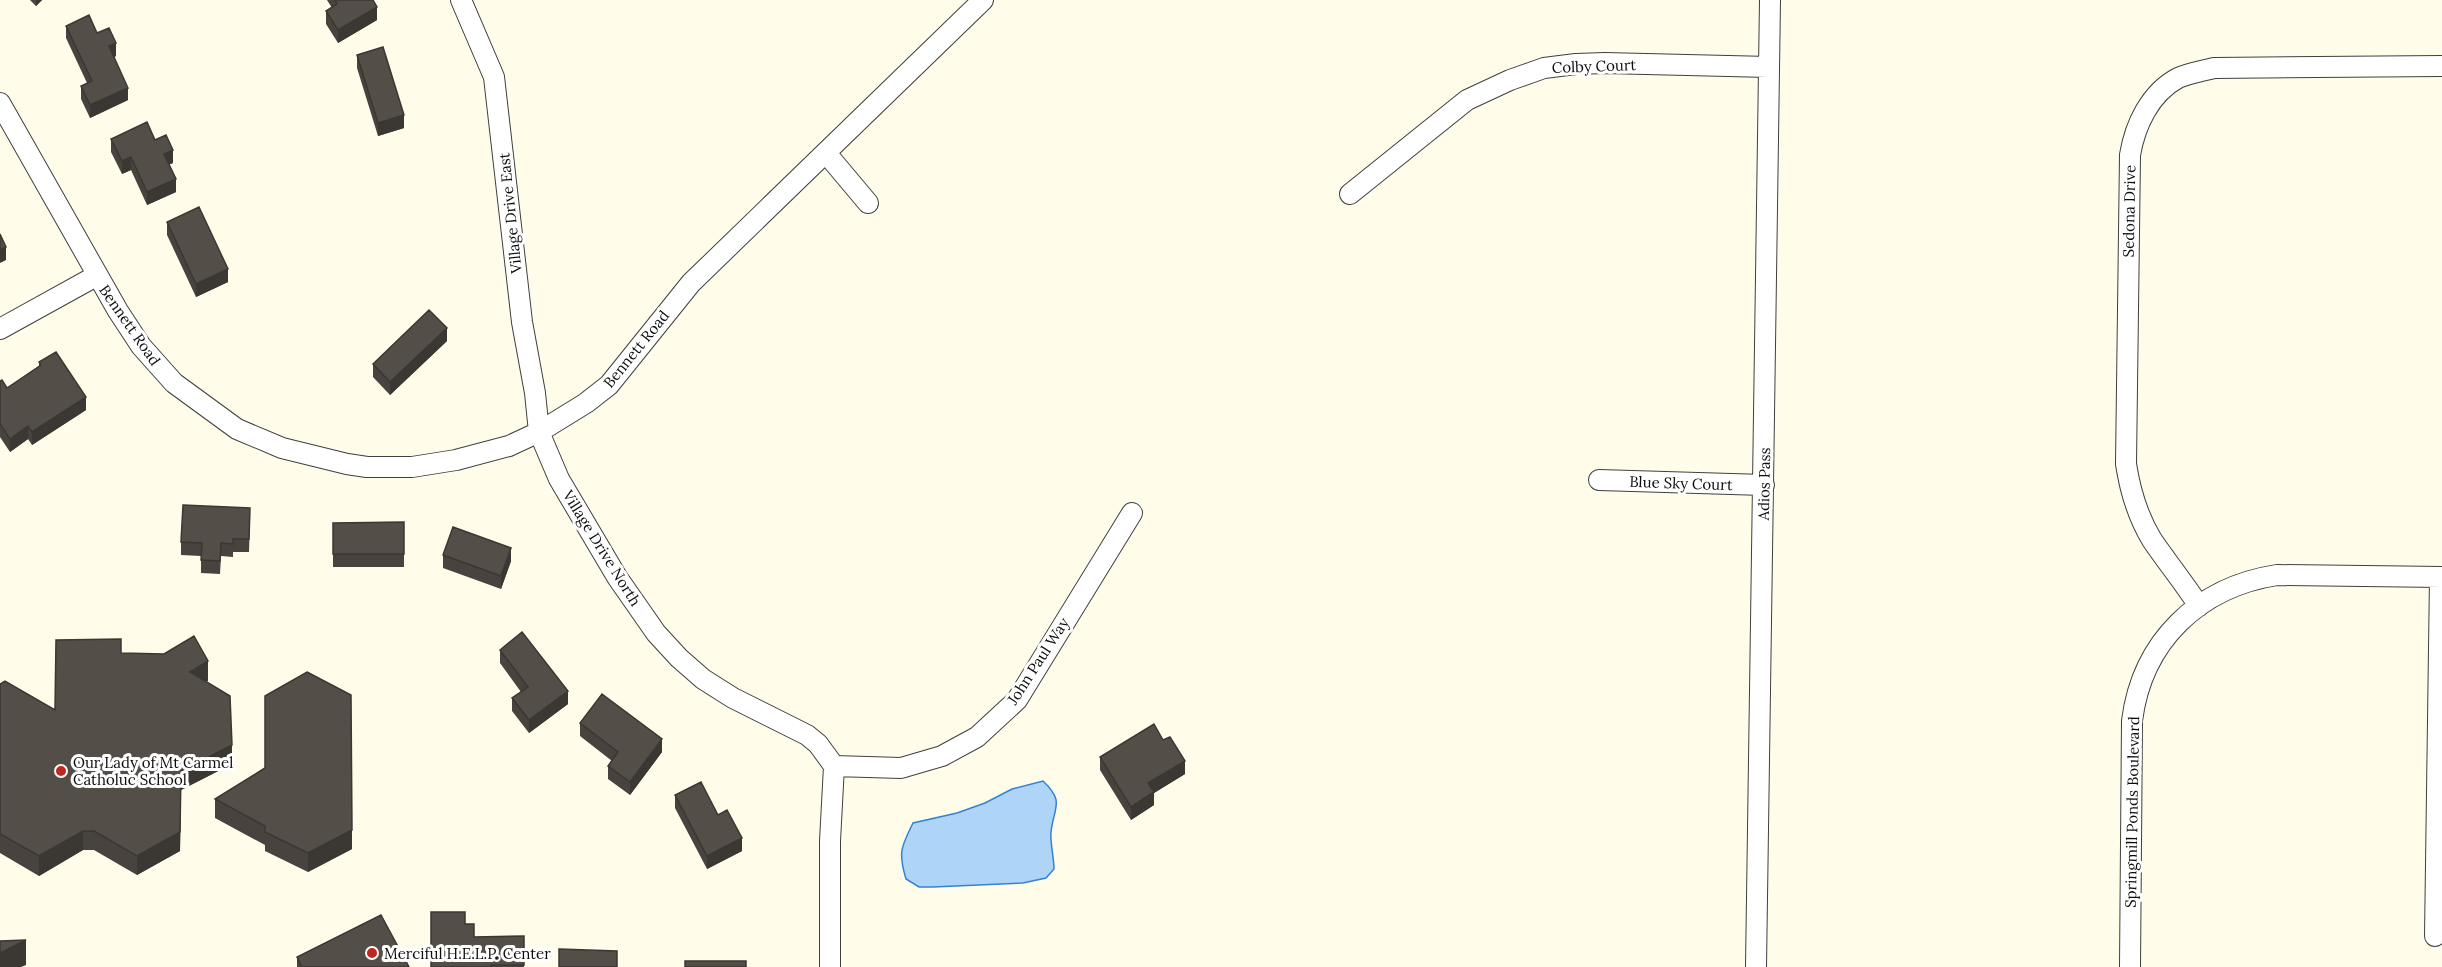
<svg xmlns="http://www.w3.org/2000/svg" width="2442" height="967" viewBox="0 0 2442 967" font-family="Lora,serif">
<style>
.water{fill:#aed5f7;stroke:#3383d0;stroke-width:1.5}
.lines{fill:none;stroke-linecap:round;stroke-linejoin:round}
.street-casing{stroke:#3f3f3f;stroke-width:22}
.street{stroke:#fff;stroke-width:20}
.wall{fill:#48433e}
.shaded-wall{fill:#3b3732}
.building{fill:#544e48;stroke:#3b3732;stroke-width:1.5}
.poi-dot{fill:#be2821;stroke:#fff;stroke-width:2}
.labels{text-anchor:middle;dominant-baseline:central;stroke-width:6;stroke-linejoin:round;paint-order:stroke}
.street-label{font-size:15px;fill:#0c0c0c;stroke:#fff}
.poi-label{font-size:15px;fill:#0c0c0c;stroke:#fff;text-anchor:start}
</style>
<rect width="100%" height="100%" fill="#fffdea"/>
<path class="water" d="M1043,781C1065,802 1054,806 1051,832C1050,843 1054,858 1054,869L1046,878L1023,883L933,887H919L906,879C898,853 901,847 913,823L957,813L985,803L1012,789Z"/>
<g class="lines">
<g class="street-casing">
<path id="street" d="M461,0L494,77L522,322L535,393L539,432L559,479L617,577L656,633L679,658L703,679L733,698L807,735L818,744L834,766L830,841V967
M0,103L118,311L141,346L174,383L237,429L282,448L347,464L367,467H412L456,460L509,446L539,432L586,403L609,385L691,283L983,0
M826,153L868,203
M1350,194L1467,100L1510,80L1544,68L1576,64L1605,63L1769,67
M0,329L96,276
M1599,480L1764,485
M2199,606C2184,583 2167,562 2152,540C2138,517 2130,490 2126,464L2130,155C2135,125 2150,93 2178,78C2189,73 2202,71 2214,68L2442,66
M834,766L901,768L942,756L977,737L1017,700L1132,513
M2435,936L2440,577
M1756,967L1770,0
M2130,967L2132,721C2142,641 2199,587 2277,575L2442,577"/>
</g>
<use href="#street" class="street"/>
</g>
<path class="wall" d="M30,0H42L36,6Z
M327,0H373L377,20L338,43L326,24V11L332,8Z
M66,26L97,33L116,56L114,57L128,100L90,118L81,99V86L87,83L66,38Z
M357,55L404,128L378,136L357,68Z
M111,139L173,163L169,164L176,192L147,205L131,170L122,174L111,152Z
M167,222L228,282L196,297L167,235Z
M447,341L390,395L373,377V364Z
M39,362L86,410L32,445L28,439L10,452L0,437V381L7,388L39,366Z
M250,521L249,552H233V557L221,556L220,574L201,573V556L181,555V542Z
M404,522V567H333V523Z
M443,555L511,561L501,589L443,568Z
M500,650L568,704L529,733L512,711V698L521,692L500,663Z
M121,653L208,681H206L232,764L181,790L180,851L137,875L94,850H83L39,876L0,853V684L55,710Z
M580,723L662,752L630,795L608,779V766L612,761L580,736Z
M1100,757L1185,774L1154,793V805L1131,820L1100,770Z
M265,768L352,849L308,872L265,851V845L215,818V799Z
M675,795L718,815L742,851L707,869L675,808Z
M465,924L474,937L524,936V967H431Z
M297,957L409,967H297Z"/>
<path class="shaded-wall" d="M36,0H42L36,6Z
M377,7V20L338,43V30Z
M116,43V56L109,59V46Z
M128,88V100L90,118V105Z
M404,115V128L378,136V123Z
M173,150V163L164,167V154Z
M131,157V170L122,174V161Z
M176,179V192L147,205V192Z
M6,247V260L0,263V250Z
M228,269V282L196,297V284Z
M447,328V341L390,395V382Z
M86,397V410L32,445V432Z
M28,426V439L10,452V439Z
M511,548V561L501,589V576Z
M208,661V681L190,691V672Z
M568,691V704L529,733V720Z
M662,739V752L630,795V782Z
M232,745V764L181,790L180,851L137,875V856L181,771Z
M1185,761V774L1154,793V805L1131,820V807L1148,783Z
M352,830V849L308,872V853Z
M83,831V850L39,876V856Z
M742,838V851L707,869V856Z
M26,940V965L21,967H0V953Z"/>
<path class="building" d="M335,0H373L377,7L338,30L326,11L337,4Z
M89,15L97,33L109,28L116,43L109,46L128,88L90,105L81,86L92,81L66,26Z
M383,47L404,115L378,123L357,55Z
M147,122L155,140L166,135L173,150L164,154L176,179L147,192L131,157L122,161L111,139Z
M199,207L228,269L196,284L167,222Z
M0,234L6,247L0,250Z
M429,310L447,328L390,382L373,364Z
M56,352L86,397L32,432L28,426L10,439L0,424V381L2,380L7,388L41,365L39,362Z
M183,505L250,508L249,539H233V544L221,543L220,561L201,560L202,543L181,542Z
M404,522V554H333V523Z
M453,527L511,548L501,576L443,555Z
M522,632L568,691L529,720L512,698L528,687L500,650Z
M194,636L208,661L190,672L230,696L232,745L181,771L180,832L137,856L94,831H83L39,856L0,834V684L5,681L55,710L56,640L121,639V653L164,654Z
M307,672L351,695L352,830L308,853L265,832V826L215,799L265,768V696Z
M602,694L662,739L630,782L608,766L618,752L580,723Z
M1154,724L1163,740L1170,737L1185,761L1148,783L1154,792L1131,807L1100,757Z
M701,782L718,815L727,810L742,838L707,856L675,795Z
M431,912H465V924H474V937L524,936V965H491V967H431Z
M381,915L409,967H302L297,957Z
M26,940L0,953V941Z
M559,949L617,951V967H559Z
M685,961H746V967H685Z"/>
<g class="poi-dot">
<circle cx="61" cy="771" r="6"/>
<circle cx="372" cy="953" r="6"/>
</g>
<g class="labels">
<g class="street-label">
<text transform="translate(1594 66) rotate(-2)">Colby Court</text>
<text transform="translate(2129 211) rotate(-89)">Sedona Drive</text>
<text transform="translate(510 213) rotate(-96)">Village Drive East</text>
<text transform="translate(130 325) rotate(55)">Bennett Road</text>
<text transform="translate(636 349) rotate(-51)">Bennett Road</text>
<text transform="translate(1681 483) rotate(2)">Blue Sky Court</text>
<text transform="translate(1764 484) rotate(-89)">Adios Pass</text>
<text transform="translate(602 548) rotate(58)">Village Drive North</text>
<text transform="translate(1038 661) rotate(-57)">John Paul Way</text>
<text transform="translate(2132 812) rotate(-89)">Springmill Ponds Boulevard</text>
</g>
<g class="poi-label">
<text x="73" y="762">Our Lady of Mt Carmel<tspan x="73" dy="17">Catholuc School</tspan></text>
<text x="384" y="953">Merciful H.E.L.P. Center</text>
</g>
</g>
</svg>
